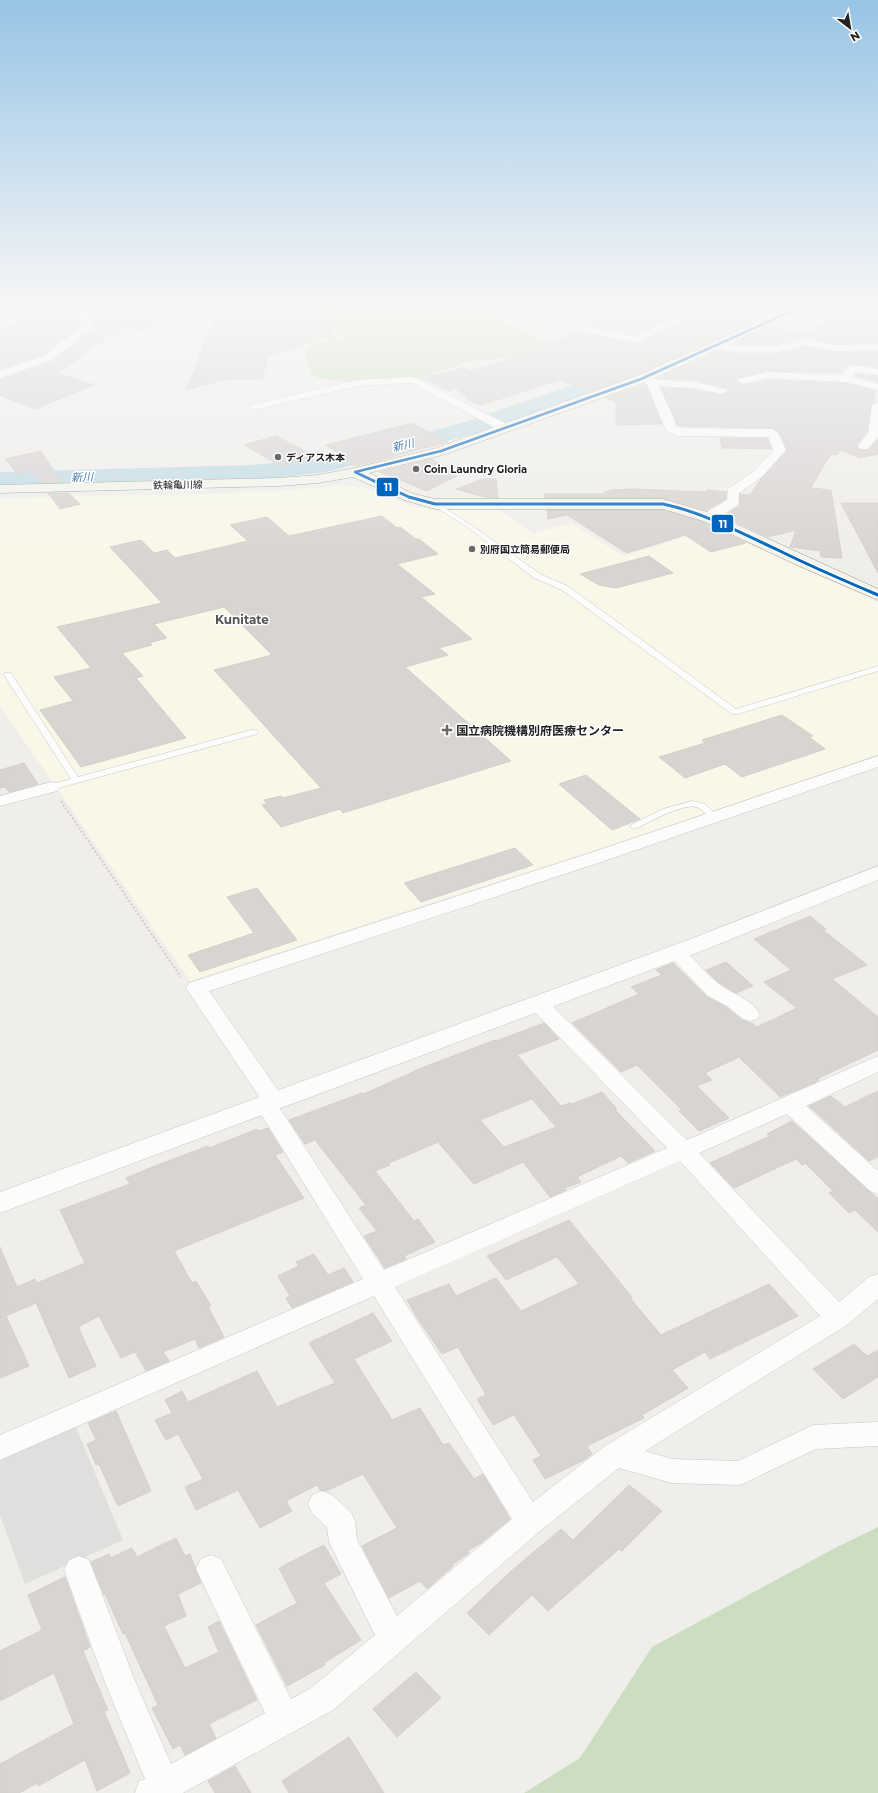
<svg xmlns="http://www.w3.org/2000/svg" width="878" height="1793" viewBox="0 0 878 1793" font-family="Montserrat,'Noto Sans JP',sans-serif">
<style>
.education{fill:#f8f7e8}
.forest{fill:#cbdec1}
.parking{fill:#e0dfde}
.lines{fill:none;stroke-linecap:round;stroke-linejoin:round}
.river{fill:#bfdbe3;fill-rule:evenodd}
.building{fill:#d7d4d2;stroke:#d3d0cc;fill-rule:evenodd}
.service-casing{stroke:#c9c8c7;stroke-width:1}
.minor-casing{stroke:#c9c8c7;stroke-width:1}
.tertiary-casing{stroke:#c9c8c7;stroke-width:1}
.secondary-casing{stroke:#999a82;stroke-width:1}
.path{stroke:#dccecd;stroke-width:2.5;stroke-dasharray:2 2;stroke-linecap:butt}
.service{fill:#fdfcfc;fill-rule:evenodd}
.minor{fill:#fdfcfc;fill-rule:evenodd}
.tertiary{fill:#fdfcfc;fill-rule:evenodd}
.secondary{fill:#f4f4ed;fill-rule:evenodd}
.bus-1-far1-casing{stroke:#fff;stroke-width:4.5}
.bus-1-casing{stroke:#fff;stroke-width:5}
.bus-1-far1{stroke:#0065bd;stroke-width:2.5}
.bus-1{stroke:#0065bd;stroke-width:3}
.poi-dot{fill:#6a6968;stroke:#fff;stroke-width:1.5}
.labels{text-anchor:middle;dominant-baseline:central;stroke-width:3;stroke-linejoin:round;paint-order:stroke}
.far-poi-label{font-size:10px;font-weight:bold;fill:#222;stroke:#fff;text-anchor:start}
.far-street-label{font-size:10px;fill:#222;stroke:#fff}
.far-water-label{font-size:11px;font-style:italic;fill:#4a7aab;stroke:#fff}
.far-quarter-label{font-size:12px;font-weight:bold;fill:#555;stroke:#fff}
.poi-label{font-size:12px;font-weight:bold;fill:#222;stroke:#fff;text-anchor:start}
.line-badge{stroke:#fff;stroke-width:1.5}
.badge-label{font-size:11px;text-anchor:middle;font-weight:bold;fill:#fff}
</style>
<rect width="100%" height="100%" fill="#f0eeeb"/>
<path class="education" d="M343,485L355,486L365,488L418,508L499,509L533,533L572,523L623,556L660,545L713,526L770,554L878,602V755L700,816L190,981L0,706V498L203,494L277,491Z"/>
<path class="forest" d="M29,307H92L71,312Z
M319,307H475L564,352L540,357L473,360L414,380L358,383L322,379L311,375L304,351L316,342L342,338Z
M878,1527V1793H524L580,1758L652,1647L837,1547Z"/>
<path class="parking" d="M75,1425L123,1540L25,1584L0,1515V1457Z"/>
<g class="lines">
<path class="river" d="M765,307H793L790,311L702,341L695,343L688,341L685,337L688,333Z
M633,364L641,366L644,371L641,376L478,433L326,472L252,481L0,488V472L252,465L326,458L462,423Z"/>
</g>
<path class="building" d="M119,307H175L144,330L125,328L115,335H110L58,373L94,385L35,409L0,395V379L53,361L94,329L95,325L92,320L99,322Z
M220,307H320L329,316L335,338L317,339L268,357L262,379H226L186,390Z
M617,307H690L637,335L585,324Z
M705,307H713L715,310L747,318L741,320L753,323L635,375L589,391L560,380L481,405L470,401L456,388L449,391L422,378L463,368L471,371L512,359L516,360L550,342L555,343L574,331L639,344Z
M736,307H771L772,308L761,312Z
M856,309L878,314V343L835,344L810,338H802L778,344H733L770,326L804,334Z
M44,311L77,317L81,325L43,355L0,369V330Z
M803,347L835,352H878V367L852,364L847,365L842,373L767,371L739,378L736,381L743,385L767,380L847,383L876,391L873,403L871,405L867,432L856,446L860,450H868L878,439V454L860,458L841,450L837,455L832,454L825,463L811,488L831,490L842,558L821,557L820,551L790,547L796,530L768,537L723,516L739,506L740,494L750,495L760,480L787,449L779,432L772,428L681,426L677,425L661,388L694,389L721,395L728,392V390L725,388L694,380L658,378L718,351L738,354H779Z
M857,374L878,376V382L855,376Z
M643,385H646L662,424L616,425V402L606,398Z
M412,423L448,442L356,466L326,445Z
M276,436L315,456L280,466L244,445Z
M720,438H767L772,449L722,448Z
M41,451L61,482H40L31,471L17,473L5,459Z
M432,459L457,476L427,491L380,472Z
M483,479H496L498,498L485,497L456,489Z
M633,489L706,492L707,490L726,492V499L707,510L663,498H545V494H605L604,492L610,491L609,490Z
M48,493H68L80,504L60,509Z
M841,503H878V573Z
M547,510H663L702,522L746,543L711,552L685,535L627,553L567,515L548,519Z
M382,516L397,528L400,527L416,539H419L438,554L397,564L435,594L421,597L472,639L439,648L448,655L405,667L511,761L343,813L340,809L281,827L262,805L267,804L264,800L281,796L283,798L321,788L214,670L272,655L224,607L154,624L167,638L149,643L152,645L122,653L143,676L136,678L186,738L81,767L40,710L73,701L54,677L91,668L57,627L162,603L110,547L141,540L154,553L167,550L175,558L248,541L230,525L267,517L289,536Z
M649,556L673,573L616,588L599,585L580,574Z
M782,715L813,736L809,737L825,749L742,777L725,764L685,778L659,757L705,743L702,740Z
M24,763L38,784L9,792L5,787L0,788V770Z
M586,775L640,819L612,830L559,784Z
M515,848L533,865L421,902L404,883Z
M257,888L297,940L200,972L188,955L254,933L227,897Z
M810,916L826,929L823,930L867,965L832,979L878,1017V1050L817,1079L819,1080L816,1082L780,1097L739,1057L705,1073L712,1080L697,1086L729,1118L699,1131L679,1111L682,1110L637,1065L621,1072L572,1023L639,994L631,987L662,975L656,970L673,963L707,997L726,1007L742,1020L753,1024L757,1027L797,1008L764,982L791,970L754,939Z
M726,962L753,986L736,993L718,982L706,970Z
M544,1023L559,1039L517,1055L561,1106L570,1103L572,1104L602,1092L617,1109L615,1110L655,1151L628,1163L621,1156L577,1177L581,1182L565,1188L566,1190L550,1197L523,1162L474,1184L438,1142L389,1163L390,1165L375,1171L414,1221L418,1219L435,1242L404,1256L406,1259L385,1268L364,1236L377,1231L359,1208L366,1205L315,1140L305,1144L289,1120L362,1093L364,1094L424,1067L495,1040L496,1041ZM532,1099L556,1127L504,1147L480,1120Z
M878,1091V1157L869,1161L809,1106L831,1096L845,1107Z
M792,1121L878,1199V1232L855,1210L849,1213L829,1193L833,1191L805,1163L802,1165L796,1159L734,1188L710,1163L770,1136L767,1134Z
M268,1128L283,1152L275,1155L304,1198L174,1251L192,1283L196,1281L211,1306L208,1307L224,1337L199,1348L195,1339L163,1352L169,1361L146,1371L135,1352L121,1358L99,1316L78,1327L96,1366L69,1378L36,1303L6,1316L29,1366L0,1378V1247L17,1287L35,1279L37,1283L85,1263L60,1210L130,1184L126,1178L160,1164L208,1146L209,1148L257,1129L259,1131Z
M569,1220L632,1297L630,1298L661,1335L769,1284L798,1316L710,1359L705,1352L672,1370L688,1388L642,1415L644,1418L587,1446L592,1454L586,1459L545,1479L533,1460L541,1456L514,1415L493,1425L477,1399L486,1395L458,1347L442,1354L418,1319L407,1300L449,1284L456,1296L496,1278L521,1311L579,1284L557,1257L506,1280L487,1256Z
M314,1254L328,1275L344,1268L353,1282L292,1308L286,1298L290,1296L278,1276L299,1266L296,1262Z
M373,1313L392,1341L354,1359L392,1420L420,1408L443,1445L449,1443L474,1479L483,1474L510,1519L481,1543L467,1551L469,1553L453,1564V1566L427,1589L420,1581L389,1598L362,1546L397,1528L363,1474L326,1491L320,1490L317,1485L286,1501L292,1511L260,1528L238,1490L196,1510L185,1487L203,1479L178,1434L166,1440L155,1420L172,1413L165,1400L182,1391L188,1402L257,1371L277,1407L335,1383L309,1343Z
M854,1344L867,1356L878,1350V1377L843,1399L813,1369Z
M116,1411L151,1491L118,1506L99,1464L96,1465L87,1444L96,1440L88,1423Z
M629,1485L662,1511L622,1551L619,1549L548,1611L532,1595L489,1635L467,1613L510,1572L561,1529L573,1540Z
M176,1538L185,1556L190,1554L201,1583L178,1594L186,1616L164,1626L185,1668L219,1652L208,1627L219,1621L257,1700L209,1724L216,1738L185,1755L180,1745L173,1749L152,1708L158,1705L125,1633L123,1634L105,1594L104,1595L91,1562L109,1554L111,1558L132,1548L137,1557Z
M324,1545L341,1574L324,1583L361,1640L324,1663L325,1665L287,1686L256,1625L297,1603L279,1568Z
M65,1577L90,1647L83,1651L108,1710L104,1711L130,1773L97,1791L85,1760L38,1786L37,1783L19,1793H0V1764L74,1724L54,1673L0,1701V1651L42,1630L28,1595Z
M416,1672L441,1698L397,1737L373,1709Z
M349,1737L384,1793H289L282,1781Z
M235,1766L251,1793H215L208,1781Z"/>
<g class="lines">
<g class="service-casing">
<path id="service" d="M433,503H437L474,527L540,574L568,586L736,709L878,666V671L738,714H732L562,590L534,578L470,529L433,505Z
M5,673H11L78,777L251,730H257L258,732L257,734L51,790L46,787L48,785L71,779L4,675Z
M693,801L705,804L719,817L717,819H711C707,815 704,811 699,808C686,801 650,822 637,828L634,829L629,826L663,809Z"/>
</g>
<g class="minor-casing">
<path id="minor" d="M93,307H111L110,309L89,313L87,315L94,326L93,328L52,360L0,378V371L44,356L83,325L77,315L82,309Z
M692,307H704L638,343L575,330L570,327L575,324L637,337Z
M714,307H731L778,317L779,319L774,322L715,309Z
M802,339H810L835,345L878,344V350L835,351L803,345L779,352H738L716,349L711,346L716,343L738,346H778Z
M852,365L878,369V375L856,372L853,377L878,384V390L847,382L767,378L743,384L737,381L739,379L767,372L843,375L848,366Z
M641,376L652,379L694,382L725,389L727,391L721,394L694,388L659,386L674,418L676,426L681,428L772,429L778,433L786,450L762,477L739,493V502L738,505L714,520H704L702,517L704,514L727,500L728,489L754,471L774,450L768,437L679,436L666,431L647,384L637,381L635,379Z
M414,377L509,425L511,428L509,431H501L412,383L358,386L254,410L248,407L250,405L358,380Z
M878,402V437L868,449H860L858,446L868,433L872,405Z
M878,756V767L601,862L209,991L282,1096L285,1101L279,1107L384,1270L667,1148L532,1009L529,1004L532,999L539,997L546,999L687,1140L878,1056V1072L806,1106L878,1171V1194L870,1191L787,1114L699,1153L839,1302L869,1277L878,1274V1299L847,1325L645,1451L672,1459L738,1461L813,1425L878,1422V1446L816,1449L740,1485L672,1483L619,1468L540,1531L333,1710L183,1793H135L139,1781L145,1779L104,1680L64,1570L69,1560L79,1556L89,1560L133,1676L171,1764L265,1713L196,1569L201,1559L211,1555L221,1559L291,1699L311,1688L375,1635L329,1542L327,1527L312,1513L308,1504L312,1495L322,1491L332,1495L351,1512L355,1521L357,1540L397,1616L512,1519L374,1296L0,1460V1435L363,1279L255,1104L260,1098L186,988L189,983L587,854ZM680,1161L820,1316L605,1446L533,1502L395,1287Z
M51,782L57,783L60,787L57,791L0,806V796Z
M676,946L683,948C696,960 708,977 723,987C736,995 752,1000 760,1014L757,1019L750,1021L743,1019L727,1006L708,996L666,952L669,948Z"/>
</g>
<g class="tertiary-casing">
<path id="tertiary" d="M878,866V880L704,950L0,1213V1192L688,940Z"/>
</g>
<g class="secondary-casing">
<path id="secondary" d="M792,307H807L805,309L646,382L446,454L369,473L414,494L435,499H663L714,514L878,589V600L799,566L703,521L663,509H435L404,500L353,477L318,483L279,486L0,493V485L279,478L318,475L355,468L436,448L636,376Z"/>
</g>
<path class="path" d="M61,801L181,977"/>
<use href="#service" class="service"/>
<use href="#minor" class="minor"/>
<use href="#tertiary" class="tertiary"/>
<use href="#secondary" class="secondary"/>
<g class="bus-1-far1-casing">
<path id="bus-1-far1" d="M376,482L355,472L441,451L641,379L801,307"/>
</g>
<g class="bus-1-casing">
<path id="bus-1" d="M374,481L409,497L435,504H663C705,513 741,533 780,551C812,567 845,581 878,595"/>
</g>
<use href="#bus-1-far1" class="bus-1-far1"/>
<use href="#bus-1" class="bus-1"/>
</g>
<linearGradient id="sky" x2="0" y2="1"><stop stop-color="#97c4e6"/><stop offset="0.55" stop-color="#f8f7f6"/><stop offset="1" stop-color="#f8f7f6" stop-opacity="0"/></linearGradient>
<rect width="878" height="558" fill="url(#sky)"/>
<g class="poi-dot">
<circle cx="278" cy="457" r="4"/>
<circle cx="416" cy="469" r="4"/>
<circle cx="472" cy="549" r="4"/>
<path d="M445 724h4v4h4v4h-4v4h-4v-4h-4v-4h4z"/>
</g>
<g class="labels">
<g class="far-poi-label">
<text x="286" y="457">ディアス木本</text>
<text x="424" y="469">Coin Laundry Gloria</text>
<text x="480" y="549">別府国立簡易郵便局</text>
</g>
<g class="far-street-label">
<text transform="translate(178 485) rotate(-1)">鉄輪亀川線</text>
</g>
<g class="far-water-label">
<text transform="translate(403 445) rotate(-14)">新川</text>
<text transform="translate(82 477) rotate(-2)">新川</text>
</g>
<g class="far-quarter-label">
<text x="242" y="619">Kunitate</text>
</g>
<g class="poi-label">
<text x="456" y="730">国立病院機構別府医療センター</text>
</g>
</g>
<g class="line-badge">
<rect x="376" y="477" width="23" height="20" rx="4" fill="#0065bd"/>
<rect x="711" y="514" width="23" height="19" rx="4" fill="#0065bd"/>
</g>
<g class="badge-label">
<text x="388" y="491">11</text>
<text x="723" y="528">11</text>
</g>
<g transform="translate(850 28) rotate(149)" stroke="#ffffff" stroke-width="3" paint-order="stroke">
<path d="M0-3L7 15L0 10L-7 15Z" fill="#222222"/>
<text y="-6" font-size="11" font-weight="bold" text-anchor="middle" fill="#222222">N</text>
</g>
</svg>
